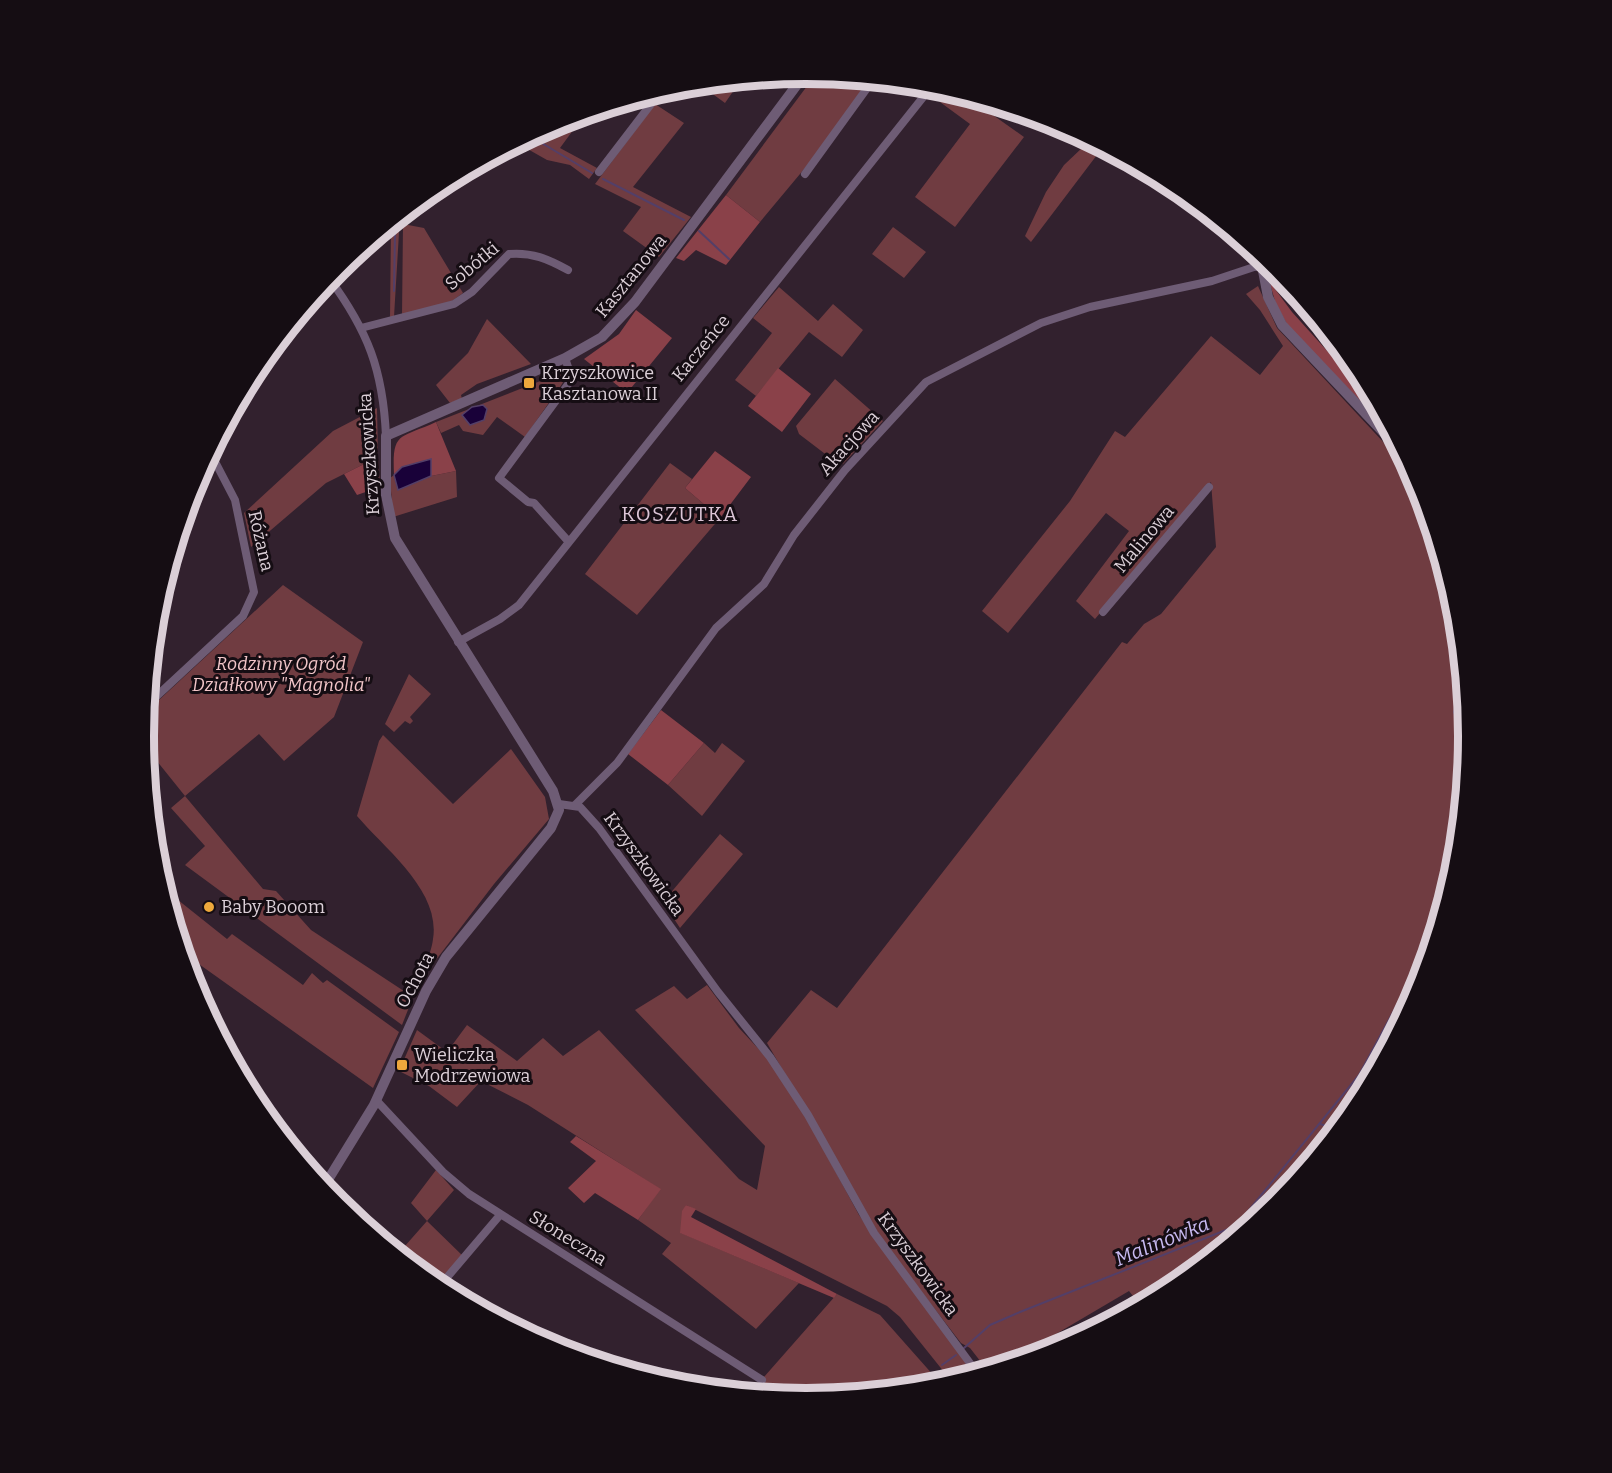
<svg xmlns="http://www.w3.org/2000/svg" width="1612" height="1473" viewBox="0 0 1612 1473" font-family="Bitter,serif">
<style>
.green{fill:#703c41}
.forest{fill:#8a4149}
.water{fill:#190139;stroke:#533f68;stroke-width:1.5}
.lines{fill:none;stroke-linecap:round;stroke-linejoin:round}
.stream{stroke:#533f68;stroke-width:2}
.minor{stroke:#6e5c75;stroke-width:8}
.tertiary{stroke:#6e5c75;stroke-width:10}
.poi-dot{fill:#eea83c;stroke:#150d13;stroke-width:2}
.labels{text-anchor:middle;dominant-baseline:central;stroke-width:6;stroke-linejoin:round;paint-order:stroke}
.street-label{font-size:18px;fill:#dbcfd7;stroke:#150d13}
.poi-label{font-size:18px;fill:#dbcfd7;stroke:#150d13;text-anchor:start}
.park-label{font-size:18px;font-style:italic;fill:#f3c6c9;stroke:#150d13}
.neighbourhood-label{font-size:20px;letter-spacing:1.5px;fill:#dcc5d6;stroke:#150d13}
.water-label{font-size:20px;font-style:italic;fill:#c8baf1;stroke:#150d13}
.rim{fill:none;stroke:#dbcfd7;stroke-width:8}
</style>
<rect width="100%" height="100%" fill="#32212e"/>
<path class="green" d="M816,74L870,80L810,162L760,222L726,195Z
M741,80L725,103L699,84Z
M935,86L966,96L1024,137L955,227L915,197L970,124L929,94Z
M655,104L684,123L633,187L691,217L659,257L623,231L641,207L595,184Z
M585,114L560,148L597,168L589,179L570,165L547,160L517,143L553,124Z
M1085,137L1103,147L1031,242L1025,236L1046,192L1064,165L1083,147Z
M400,216L394,317L390,319L391,224Z
M403,224L424,228L463,293L452,301L402,316Z
M893,227L926,252L904,278L872,254Z
M1258,286L1277,328L1414,475L1419,483L1456,608L1469,737L1456,866L1418,991L1357,1105L1275,1206L1174,1288L1141,1306L1129,1291L998,1368L988,1371L970,1348L961,1343L883,1242L767,1043L811,990L837,1008L1122,642L1127,644L1144,624L1161,614L1216,547L1211,482L1095,619L1076,601L1129,531L1106,513L1008,633L982,611L1070,501L1115,431L1125,437L1211,336L1260,375L1283,346L1260,310L1246,294Z
M779,287L818,321L833,304L863,330L842,357L809,332L756,396L735,380L772,333L753,318Z
M487,319L531,364L477,384L461,395L462,399L450,403L436,385L468,353Z
M563,368L567,374L562,384L525,437L497,417L483,435L463,431L459,425L441,433L436,422L548,378Z
M835,379L883,421L843,464L837,463L799,434L796,426Z
M377,408L378,457L326,483L251,547L244,513L333,431Z
M670,463L692,479L685,488L720,518L637,615L585,574Z
M456,471L457,497L393,517L390,478L394,475L398,490L431,476Z
M283,585L363,642L334,717L284,761L259,734L185,796L263,889L276,891L311,930L413,997L402,1025L185,865L205,846L171,808L185,796L144,745L145,713Z
M409,674L431,694L410,717L413,721L410,724L405,721L394,732L385,724Z
M383,735L453,804L511,749L545,797L549,819L494,884L429,969L425,966C428,958 432,948 433,939C441,891 385,849 357,816L379,741Z
M704,743L715,753L722,743L745,761L702,816L668,785Z
M720,834L743,854L680,928L663,902Z
M163,888L227,939L232,934L303,985L312,973L323,983L327,980L399,1032L373,1088L182,952Z
M707,985L739,1028L768,1059L806,1117L859,1215L975,1375L952,1382L900,1317L887,1306L686,1205L681,1233L799,1283L756,1329L662,1254L671,1243L638,1220L660,1189L528,1105L481,1081L457,1107L429,1086L399,1071L417,1030L447,1052L467,1025L517,1061L543,1038L563,1056L599,1030L739,1179L757,1190L765,1146L635,1010L674,986L687,999Z
M436,1170L454,1190L427,1221L466,1259L437,1287L397,1255L427,1221L411,1203Z
M837,1294L880,1315L942,1385L806,1399L799,1396L796,1399L749,1394Z"/>
<path class="forest" d="M726,195L760,222L726,265L696,250L684,261L676,258Z
M1269,281L1292,312L1329,353L1334,340L1357,368L1394,436L1288,326L1276,304Z
M636,310L672,338L627,393L584,359L619,334Z
M778,368L811,394L782,432L748,406Z
M436,422L456,471L431,476V459L402,467L394,475C392,431 399,439 436,422Z
M715,451L751,477L720,518L685,488Z
M378,457L380,487L357,495L344,474Z
M661,710L704,743L668,785L628,754Z
M576,1136L661,1189L638,1220L595,1193L584,1203L568,1188L596,1161L570,1142Z
M686,1205L696,1209L691,1217L837,1294L834,1298L680,1233L682,1211Z"/>
<path class="water" d="M483,405L487,409L484,420L470,425L462,415L472,407Z
M431,459V476L398,490L394,475L402,467Z"/>
<g class="lines">
<path class="stream" d="M530,136L592,173
M603,179L684,220
M398,219V218
M699,231L729,259
M394,291L395,234
M1464,690L1454,712L1460,728V764L1465,774
M1433,941L1437,929
M1430,949L1431,948
M1320,1124L1337,1129
M964,1348L990,1325L1020,1312L1236,1226L1359,1075L1424,955
M942,1365L956,1355"/>
<path class="minor" d="M599,172L661,91
M805,174L873,80
M329,278C368,331 383,370 386,436
M361,328L454,304L472,292L509,254C532,252 548,259 568,270
M565,358L570,373L569,383L499,478L528,502L534,503L568,541
M1103,612L1209,487
M458,642L500,619L519,605L932,86
M146,706L243,616L254,592L235,500L210,452
M559,804L580,807L599,828L718,992L770,1057L808,1115L874,1233L978,1374
M575,805L617,763L716,628L764,584L794,535L845,470L926,382L1041,323L1090,307L1212,281L1254,267L1272,265
M376,1100L443,1172L469,1194L762,1380
M438,1288L500,1215"/>
<path class="tertiary" d="M1260,255L1268,297L1282,325L1402,452
M323,1188L374,1105L426,991L446,957L551,828L559,810L553,791L395,538L386,495V436L565,358L602,337L635,302L805,74"/>
</g>
<g class="poi-dot">
<rect x="523" y="377" width="12" height="12" rx="3"/>
<circle cx="209" cy="907" r="6"/>
<rect x="396" y="1059" width="12" height="12" rx="3"/>
</g>
<g class="labels">
<g class="street-label">
<text transform="translate(472 266) rotate(-40)">Sobótki</text>
<text transform="translate(631 276) rotate(-51)">Kasztanowa</text>
<text transform="translate(701 348) rotate(-51)">Kaczeńce</text>
<text transform="translate(849 443) rotate(-48)">Akacjowa</text>
<text transform="translate(369 454) rotate(-94)">Krzyszkowicka</text>
<text transform="translate(1144 539) rotate(-50)">Malinowa</text>
<text transform="translate(261 541) rotate(77)">Różana</text>
<text transform="translate(644 864) rotate(54)">Krzyszkowicka</text>
<text transform="translate(415 980) rotate(-62)">Ochota</text>
<text transform="translate(568 1238) rotate(32)">Słoneczna</text>
<text transform="translate(918 1264) rotate(54)">Krzyszkowicka</text>
</g>
<g class="poi-label">
<text x="541" y="373">Krzyszkowice<tspan x="541" dy="21">Kasztanowa II</tspan></text>
<text x="221" y="907">Baby Booom</text>
<text x="414" y="1055">Wieliczka<tspan x="414" dy="21">Modrzewiowa</tspan></text>
</g>
<g class="park-label">
<text x="281" y="664">Rodzinny Ogród<tspan x="281" dy="21">Działkowy "Magnolia"</tspan></text>
</g>
<g class="neighbourhood-label">
<text x="680" y="514">KOSZUTKA</text>
</g>
<g class="water-label">
<text transform="translate(1162 1241) rotate(-22)">Malinówka</text>
</g>
</g>
<path d="M0 0H1612V1473H0ZM154 736a652 652 0 1 1 1304 0a652 652 0 1 1-1304 0Z" fill="#150d13" fill-rule="evenodd"/>
<path class="rim" d="M154 736a652 652 0 1 1 1304 0a652 652 0 1 1-1304 0Z"/>
</svg>
